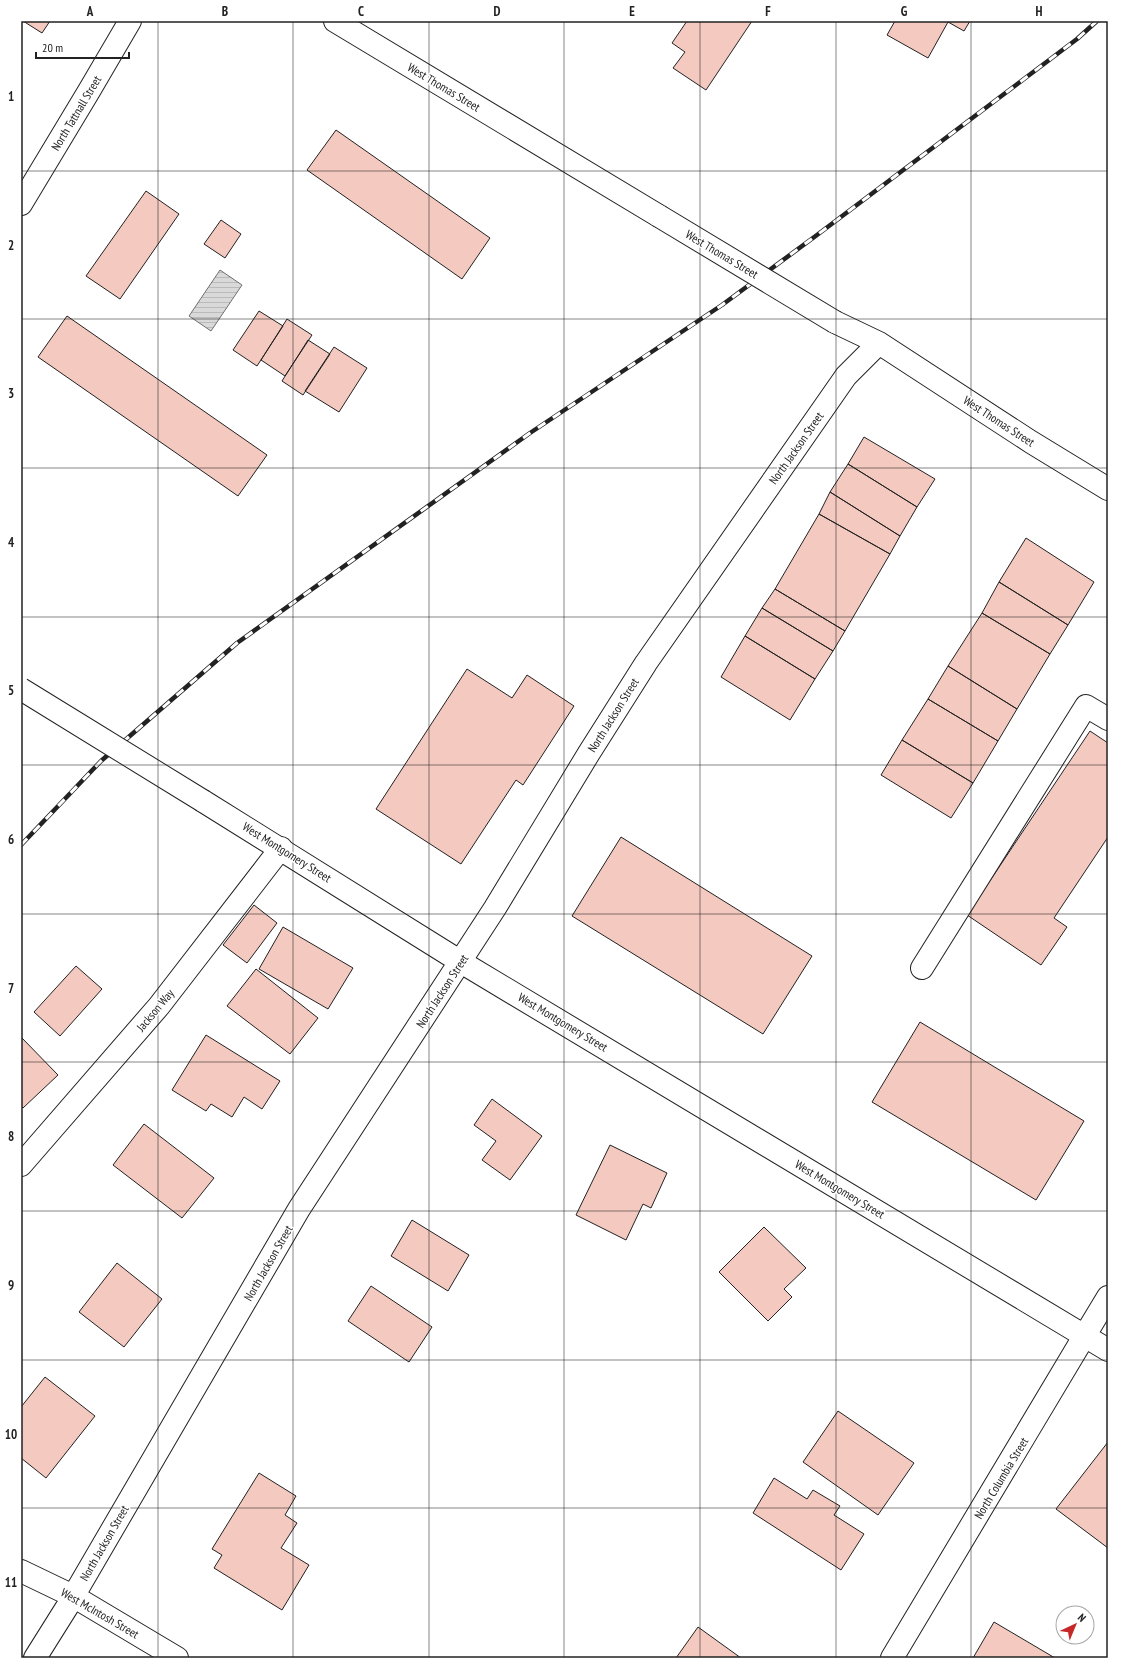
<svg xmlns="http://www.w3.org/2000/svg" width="1129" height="1679" viewBox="0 0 1129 1679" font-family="'PT Sans Narrow',sans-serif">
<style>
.water{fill:url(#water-rules);stroke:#6f6f6f}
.building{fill:#f3c9c0;stroke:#222}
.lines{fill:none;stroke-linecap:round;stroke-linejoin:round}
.minor-casing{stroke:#222;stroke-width:24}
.major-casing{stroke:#222;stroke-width:24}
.minor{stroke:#fff;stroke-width:22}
.major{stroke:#fff;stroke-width:22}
.rail-casing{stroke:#222;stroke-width:4.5}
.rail{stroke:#fff;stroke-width:3;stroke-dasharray:9;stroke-linecap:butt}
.minor-bridge-casing{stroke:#222;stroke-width:24;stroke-linecap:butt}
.major-bridge-casing{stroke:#222;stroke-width:24;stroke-linecap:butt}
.minor-bridge{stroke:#fff;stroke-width:22}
.major-bridge{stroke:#fff;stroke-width:22}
.grid{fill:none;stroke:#222;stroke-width:1;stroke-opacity:0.55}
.labels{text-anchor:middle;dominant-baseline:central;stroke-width:3;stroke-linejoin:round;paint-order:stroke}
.street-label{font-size:12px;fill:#222;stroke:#fff}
.neatline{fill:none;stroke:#222;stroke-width:1.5}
.grid-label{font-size:13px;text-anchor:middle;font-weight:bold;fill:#222}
</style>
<defs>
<pattern id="water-rules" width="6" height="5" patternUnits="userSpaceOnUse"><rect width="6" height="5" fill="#d9d9d9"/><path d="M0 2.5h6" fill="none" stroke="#bababa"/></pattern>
</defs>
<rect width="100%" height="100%" fill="#fff"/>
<path class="water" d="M220,270L242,285L211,331L189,316Z"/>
<path class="building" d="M23,21H50L42,33Z
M687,21H752L706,90L673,68L685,52L672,43Z
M895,21H970L964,31L948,22L928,58L887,35Z
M336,130L490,238L462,279L307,170Z
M146,191L179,214L120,299L86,276Z
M221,220L241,234L225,258L204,244Z
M259,311L283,326L257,366L233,350Z
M67,316L267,455L238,496L38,357Z
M287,319L312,335L285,376L261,360Z
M308,340L330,354L303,395L282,381Z
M334,347L367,368L339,412L305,391Z
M864,437L935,479L917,507L848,464Z
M848,464L917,507L900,536L830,492Z
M830,492L900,536L890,554L819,514Z
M819,514L890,554L845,631L775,589Z
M1026,538L1094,582L1068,625L999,582Z
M999,582L1068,625L1050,654L982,613Z
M775,589L845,631L833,651L762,608Z
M762,608L833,651L815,679L745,636Z
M982,613L1050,654L1017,709L948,666Z
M745,636L815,679L790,720L721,677Z
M948,666L1017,709L998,741L928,699Z
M467,669L512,698L527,675L574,706L523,785L516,780L461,864L376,809Z
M928,699L998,741L973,783L902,740Z
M1090,731L1108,743V837L1054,918L1067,927L1041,965L967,915Z
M902,740L973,783L951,818L881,775Z
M621,837L812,956L763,1034L572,916Z
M254,905L277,923L247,963L223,945Z
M283,927L353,968L328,1009L259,969Z
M76,966L102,989L60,1036L34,1012Z
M256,969L318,1018L290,1054L227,1006Z
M920,1022L1084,1121L1036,1200L872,1102Z
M206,1035L280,1081L262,1109L244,1097L232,1117L211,1104L206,1111L172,1090Z
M21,1037L58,1075L23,1108L21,1106Z
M492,1099L542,1136L510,1180L482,1160L496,1141L474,1125Z
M144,1124L214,1178L182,1218L113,1165Z
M610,1145L667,1173L651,1208L643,1204L626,1240L576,1215Z
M412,1220L469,1255L448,1291L391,1256Z
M764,1227L806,1268L784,1289L792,1297L768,1321L719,1272Z
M117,1263L162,1299L124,1347L79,1312Z
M371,1286L432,1327L409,1362L348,1321Z
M45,1377L95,1416L46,1478L21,1458V1407Z
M838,1411L914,1463L878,1515L803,1462Z
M1108,1442V1548L1056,1509Z
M259,1473L296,1496L285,1515L297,1523L281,1548L309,1565L282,1610L214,1568L222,1555L212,1549Z
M774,1478L807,1499L813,1490L840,1506L834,1515L864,1534L841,1570L753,1513Z
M994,1622L1055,1658H973Z
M698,1627L741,1658H676Z"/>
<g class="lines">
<g class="minor-casing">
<path id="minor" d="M335,21L659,216
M21,204L89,91L130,21
M835,322L879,343L1031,442L1108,489
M922,968L1086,706L1108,719
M21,1165L159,1006L281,848
M21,1571L73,1596L177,1658
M35,1658L67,1607L299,1209L495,908L589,753L646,663L846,376L879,343
M892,1658L1085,1335"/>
</g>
<g class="major-casing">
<path id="major" d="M203,801L461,962L1108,1350
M1085,1335L1108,1297"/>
</g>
<use href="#minor" class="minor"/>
<use href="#major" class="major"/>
<g class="rail-casing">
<path id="rail" d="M21,845L101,761L237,643L530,433L722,305L817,235L1077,39L1097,21"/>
</g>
<use href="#rail" class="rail"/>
<g class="minor-bridge-casing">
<path id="minor-bridge" d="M659,216L835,322"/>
</g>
<g class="major-bridge-casing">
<path id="major-bridge" d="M21,689L203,801"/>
</g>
<use href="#minor-bridge" class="minor-bridge"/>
<use href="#major-bridge" class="major-bridge"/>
</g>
<path class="grid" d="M158,21V1658M293,21V1658M429,21V1658M564,21V1658M700,21V1658M836,21V1658M971,21V1658M21,171H1108M21,319H1108M21,468H1108M21,617H1108M21,765H1108M21,914H1108M21,1062H1108M21,1211H1108M21,1360H1108M21,1508H1108"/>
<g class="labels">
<g class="street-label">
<text transform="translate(444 87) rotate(31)">West Thomas Street</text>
<text transform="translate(76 113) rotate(-59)">North Tattnall Street</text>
<text transform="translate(722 254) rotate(31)">West Thomas Street</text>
<text transform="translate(999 421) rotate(33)">West Thomas Street</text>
<text transform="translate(796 448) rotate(-55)">North Jackson Street</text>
<text transform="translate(613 715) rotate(-58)">North Jackson Street</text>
<text transform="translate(287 852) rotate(32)">West Montgomery Street</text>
<text transform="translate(442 991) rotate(-57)">North Jackson Street</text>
<text transform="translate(155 1010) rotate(-50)">Jackson Way</text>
<text transform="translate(563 1022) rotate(31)">West Montgomery Street</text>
<text transform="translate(840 1189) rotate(31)">West Montgomery Street</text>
<text transform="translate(268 1263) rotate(-60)">North Jackson Street</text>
<text transform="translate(1001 1478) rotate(-59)">North Columbia Street</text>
<text transform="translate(104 1543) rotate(-60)">North Jackson Street</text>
<text transform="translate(100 1613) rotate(30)">West McIntosh Street</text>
</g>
</g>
<rect width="1129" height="1679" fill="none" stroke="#ffffff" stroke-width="44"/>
<g transform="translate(1075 1625) rotate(44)"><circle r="19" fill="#ffffff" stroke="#a7a7a7"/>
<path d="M0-3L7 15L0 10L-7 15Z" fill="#c62828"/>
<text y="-6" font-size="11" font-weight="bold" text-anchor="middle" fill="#222222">N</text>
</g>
<path d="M36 52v6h93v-6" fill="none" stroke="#222222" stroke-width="2"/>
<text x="42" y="52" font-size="12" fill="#222222" stroke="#ffffff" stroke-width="3" paint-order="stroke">20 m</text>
<rect x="22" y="22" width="1085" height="1635" class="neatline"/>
<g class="grid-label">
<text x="90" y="16">A</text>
<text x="225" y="16">B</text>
<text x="361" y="16">C</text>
<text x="497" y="16">D</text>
<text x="632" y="16">E</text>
<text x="768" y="16">F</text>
<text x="904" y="16">G</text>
<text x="1039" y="16">H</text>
<text x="11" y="101">1</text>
<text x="11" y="250">2</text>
<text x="11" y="398">3</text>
<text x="11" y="547">4</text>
<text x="11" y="695">5</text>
<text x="11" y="844">6</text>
<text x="11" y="993">7</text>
<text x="11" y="1141">8</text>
<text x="11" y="1290">9</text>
<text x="11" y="1439">10</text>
<text x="11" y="1587">11</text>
</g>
</svg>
